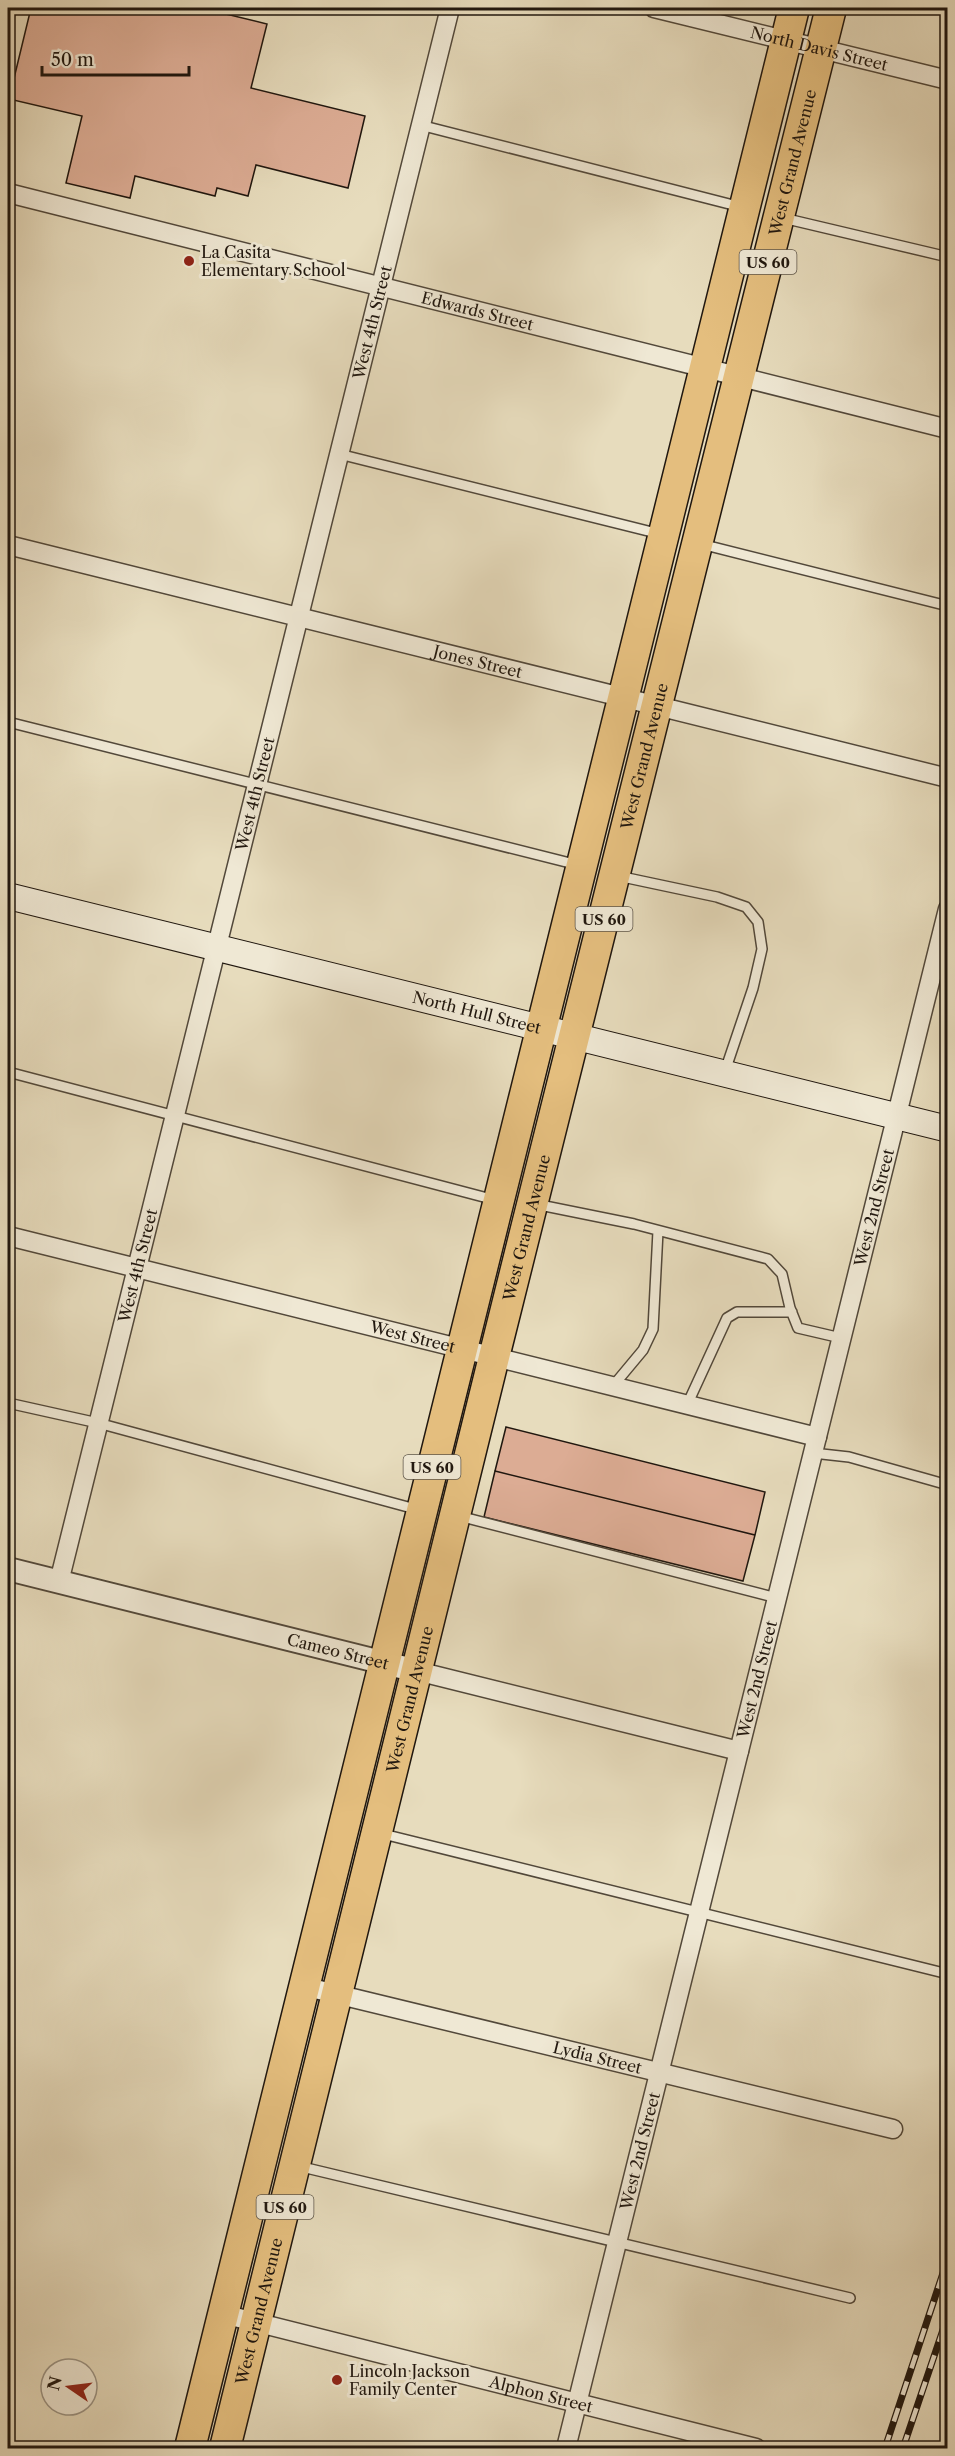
<svg xmlns="http://www.w3.org/2000/svg" width="955" height="2456" viewBox="0 0 955 2456" font-family="'Libre Caslon Text',serif">
<style>
.building{fill:#dcac94;stroke:#20170f;stroke-width:1.5}
.lines{fill:none;stroke-linecap:round;stroke-linejoin:round}
.service-casing{stroke:#52483a;stroke-width:12}
.minor-casing{stroke:#52483a;stroke-width:21}
.tertiary-casing{stroke:#52483a;stroke-width:26}
.secondary-casing{stroke:#20170f;stroke-width:28}
.trunk-casing{stroke:#20170f;stroke-width:33}
.service{stroke:#efe8d4;stroke-width:9}
.minor{stroke:#efe8d4;stroke-width:18}
.tertiary{stroke:#efe8d4;stroke-width:22}
.secondary{stroke:#efe8d4;stroke-width:26}
.trunk{stroke:#e4be7e;stroke-width:30}
.rail-casing{stroke:#20170f;stroke-width:7}
.rail{stroke:#efe8d4;stroke-width:4.5;stroke-dasharray:14;stroke-linecap:butt}
.poi-dot{fill:#8f2418;stroke:#efe8d4;stroke-width:2}
.labels{text-anchor:middle;dominant-baseline:central;stroke-width:6;stroke-linejoin:round;paint-order:stroke}
.shield{fill:#efe8d4;stroke:#5e564a;stroke-width:1.5}
.shield-label{font-size:15px;font-weight:bold;fill:#20170f}
.street-label{font-size:16px;fill:#20170f;stroke:#efe8d4}
.poi-label{font-size:16px;fill:#20170f;stroke:#efe8d4;text-anchor:start}
</style>
<rect width="100%" height="100%" fill="#e7dcbd"/>
<filter id="stains"><feTurbulence type="fractalNoise" baseFrequency=".00333" numOctaves="4"/><feColorMatrix values="0 0 0 0 .2 0 0 0 0 .09 0 0 0 0 .02 0 0 0 .5 -.17"/></filter>
<radialGradient id="worn" r=".72"><stop offset=".6" stop-color="#630" stop-opacity="0"/><stop offset="1" stop-color="#630" stop-opacity=".3"/></radialGradient>
<path class="building" d="M31,8H201L267,24L251,88L365,116L348,188L256,165L248,196L217,188L215,196L135,176L130,198L66,183L82,116L9,99Z
M506,1427L765,1492L755,1535L495,1471Z
M495,1471L755,1535L743,1581L484,1517Z"/>
<g class="lines">
<g class="service-casing">
<path id="service" d="M8,21L11,8
M420,125L741,207
M783,218L948,257
M339,454L660,534
M701,544L948,606
M8,722L578,865
M618,876L717,897L746,907L758,922L762,949L753,988L725,1071
M8,1072L495,1200
M535,1204L634,1224L768,1259L782,1274L790,1308L798,1328L841,1338
M613,1386L643,1350L653,1329L658,1231
M8,1403L98,1423L419,1510
M687,1405L727,1318L737,1312H792
M813,1453L849,1457L948,1485
M459,1516L777,1598
M379,1833L948,1974
M298,2166L850,2298"/>
</g>
<g class="minor-casing">
<g id="minor">
<path id="s1" d="M654,8L948,80"/>
<path id="s2" d="M8,193L948,429"/>
<path id="s3" d="M8,545L948,778"/>
<path id="s4" d="M8,1236L817,1437"/>
<path id="s5" d="M59,1582L450,8"/>
<path d="M417,1671L739,1751"/>
<path id="s6" d="M303,1986L893,2129"/>
<path id="s7" d="M223,2314L756,2448"/>
<path id="s8" d="M566,2448L948,909"/>
</g>
</g>
<g class="tertiary-casing">
<g id="tertiary">
<path id="s9" d="M8,1569L417,1671"/>
</g>
</g>
<g class="secondary-casing">
<g id="secondary">
<path id="s10" d="M8,896L948,1129"/>
</g>
</g>
<g class="trunk-casing">
<g id="trunk">
<path d="M190,2448L794,8"/>
<path id="s11" d="M225,2448L494,1357L831,8"/>
</g>
</g>
<use href="#service" class="service"/>
<use href="#minor" class="minor"/>
<use href="#tertiary" class="tertiary"/>
<use href="#secondary" class="secondary"/>
<use href="#trunk" class="trunk"/>
<g class="rail-casing">
<path id="rail" d="M885,2448L948,2258
M903,2448L948,2315"/>
</g>
<use href="#rail" class="rail"/>
</g>
<g class="poi-dot">
<circle cx="189" cy="261" r="6"/>
<circle cx="337" cy="2380" r="6"/>
</g>
<g class="labels">
<g class="shield">
<rect x="739.5" y="250" width="57" height="24" rx="4.5"/>
<rect x="575.5" y="907" width="57" height="24" rx="4.5"/>
<rect x="403.5" y="1455" width="57" height="24" rx="4.5"/>
<rect x="256.5" y="2195" width="57" height="24" rx="4.5"/>
</g>
<g class="shield-label">
<text x="768" y="262">US 60</text>
<text x="604" y="919">US 60</text>
<text x="432" y="1467">US 60</text>
<text x="285" y="2207">US 60</text>
</g>
<g class="street-label">
<text stroke="none"><textPath href="#s1" startOffset="170">North Davis Street</textPath></text>
<text stroke="none"><textPath href="#s11" startOffset="2355">West Grand Avenue</textPath></text>
<text stroke="none"><textPath href="#s2" startOffset="484">Edwards Street</textPath></text>
<text stroke="none"><textPath href="#s5" startOffset="1298">West 4th Street</textPath></text>
<text stroke="none"><textPath href="#s3" startOffset="484">Jones Street</textPath></text>
<text stroke="none"><textPath href="#s11" startOffset="1743">West Grand Avenue</textPath></text>
<text stroke="none"><textPath href="#s5" startOffset="812">West 4th Street</textPath></text>
<text stroke="none"><textPath href="#s10" startOffset="483">North Hull Street</textPath></text>
<text stroke="none"><textPath href="#s8" startOffset="1278">West 2nd Street</textPath></text>
<text stroke="none"><textPath href="#s11" startOffset="1257">West Grand Avenue</textPath></text>
<text stroke="none"><textPath href="#s5" startOffset="326">West 4th Street</textPath></text>
<text stroke="none"><textPath href="#s4" startOffset="417">West Street</textPath></text>
<text stroke="none"><textPath href="#s9" startOffset="340">Cameo Street</textPath></text>
<text stroke="none"><textPath href="#s8" startOffset="792">West 2nd Street</textPath></text>
<text stroke="none"><textPath href="#s11" startOffset="771">West Grand Avenue</textPath></text>
<text stroke="none"><textPath href="#s6" startOffset="303">Lydia Street</textPath></text>
<text stroke="none"><textPath href="#s8" startOffset="306">West 2nd Street</textPath></text>
<text stroke="none"><textPath href="#s11" startOffset="141">West Grand Avenue</textPath></text>
<text stroke="none"><textPath href="#s7" startOffset="328">Alphon Street</textPath></text>
</g>
<g class="poi-label">
<text x="201" y="252">La Casita<tspan x="201" dy="18">Elementary School</tspan></text>
<text x="349" y="2371">Lincoln Jackson<tspan x="349" dy="18">Family Center</tspan></text>
</g>
</g>
<rect width="955" height="2456" fill="none" stroke="#e7dcbd" stroke-width="30"/>
<rect x="9" y="9" width="937" height="2438" fill="none" stroke="#20170f" stroke-width="3"/>
<rect x="15" y="15" width="925" height="2426" fill="none" stroke="#20170f" stroke-width="1.5"/>
<g transform="translate(69 2387) rotate(284)"><circle r="28" fill="#efe8d4" stroke="#9c9485" stroke-width="1.5"/>
<path d="M0-4.5L10 22L0 15L-10 22Z" fill="#8f2418"/>
<text y="-9" font-size="16" font-weight="bold" text-anchor="middle" fill="#20170f">N</text>
</g>
<path d="M42 66v9h147v-9" fill="none" stroke="#20170f" stroke-width="3"/>
<text x="51" y="66" font-size="18" fill="#20170f" stroke="#efe8d4" stroke-width="4.5" paint-order="stroke">50 m</text>
<rect width="100%" height="100%" filter="url(#stains)"/>
<rect width="100%" height="100%" fill="url(#worn)"/>
</svg>
